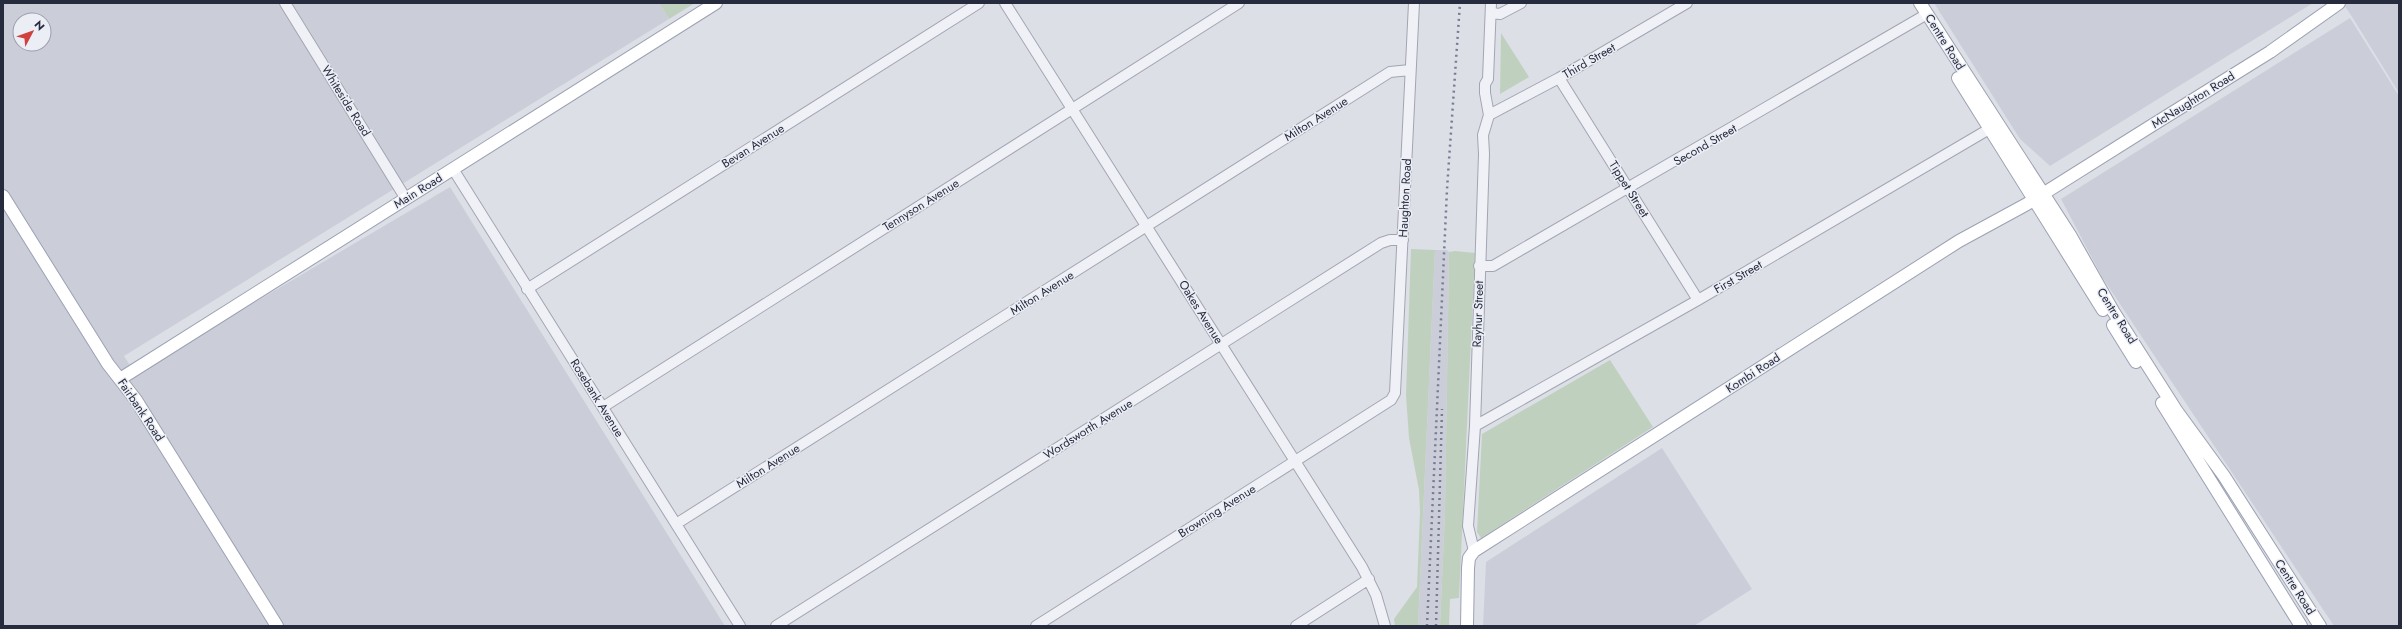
<svg xmlns="http://www.w3.org/2000/svg" width="2402" height="629" viewBox="0 0 2402 629" font-family="Jost,sans-serif">
<style>
.built{fill:#cbced9;fill-rule:evenodd}
.green{fill:#bfd1be}
.lines{fill:none;stroke-linecap:round;stroke-linejoin:round}
.minor-casing{stroke:#a2a5b1;stroke-width:12}
.major-casing{stroke:#9ca1b3;stroke-width:14}
.minor{stroke:#f0f1f6;stroke-width:10}
.major{stroke:#fff;stroke-width:12}
.rail{stroke:#767c91;stroke-width:2.5;stroke-dasharray:2 4;stroke-linecap:butt}
.labels{text-anchor:middle;dominant-baseline:central;stroke-width:3;stroke-linejoin:round;paint-order:stroke}
.street-label{font-size:12px;fill:#262b3e;stroke:#eceef5}
</style>
<rect width="100%" height="100%" fill="#dddfe7"/>
<path class="built" d="M3,3H659L669,19L124,356L135,373L450,187L725,626H3ZM20,20H44V44H20Z
M1934,3H2313L2050,166L2020,139Z
M2343,3H2399V93L2354,20Z
M2350,18L2399,96V626H2334L2102,277L2061,199Z
M1435,250H1447L1449,252L1445,512L1440,626H1418Z
M1662,448L1752,589L1694,626H1483L1486,562Z"/>
<path class="green" d="M659,3H695L669,19Z
M1501,33L1529,77L1500,94Z
M1411,249L1435,250L1418,626H1395L1394,619L1417,587L1420,512L1419,490L1409,438L1406,395Z
M1455,251L1475,253L1459,598L1450,599L1449,626H1440L1445,512L1449,252Z
M1610,360L1653,427L1481,538L1477,532L1482,434Z"/>
<g class="lines">
<g class="minor-casing">
<path id="minor" d="M285,3L406,199
M1005,3L1362,567L1376,595L1385,626
M1491,13L1500,14L1521,3
M1559,78L1698,300
M1489,115L1559,78L1687,3
M453,169L740,626
M1479,266H1493L1927,14
M527,289L979,3
M603,407L1239,3
M1475,426L1698,300L1996,125
M676,524L1390,72L1410,70
M1474,551L1468,526L1475,426L1484,154L1483,135L1489,115L1485,93V84L1488,79L1491,3
M776,626L1381,243L1390,240H1403
M1036,626L1391,400L1395,393L1414,3
M1296,626L1369,579"/>
</g>
<g class="major-casing">
<path id="major" d="M1920,3L2070,235L2113,311L2176,410L2224,476L2320,626
M1958,78L2103,310
M3,196L108,364L136,400L277,626
M2113,325L2136,362
M120,379L716,3
M2162,403L2301,626
M1467,626L1468,568L1469,558L1474,551L1959,241L2027,204L2151,126L2270,52L2339,3"/>
</g>
<use href="#minor" class="minor"/>
<use href="#major" class="major"/>
<path class="rail" d="M1427,626L1447,189L1460,3
M1436,626L1442,409"/>
</g>
<g class="labels">
<g class="street-label">
<text transform="translate(1945 42) rotate(58)">Centre Road</text>
<text transform="translate(1589 61) rotate(-30)">Third Street</text>
<text transform="translate(2193 100) rotate(-32)">McNaughton Road</text>
<text transform="translate(346 101) rotate(58)">Whiteside Road</text>
<text transform="translate(1316 119) rotate(-32)">Milton Avenue</text>
<text transform="translate(1705 145) rotate(-30)">Second Street</text>
<text transform="translate(753 146) rotate(-32)">Bevan Avenue</text>
<text transform="translate(1629 189) rotate(58)">Tippet Street</text>
<text transform="translate(418 191) rotate(-32)">Main Road</text>
<text transform="translate(1405 198) rotate(-87)">Haughton Road</text>
<text transform="translate(921 205) rotate(-32)">Tennyson Avenue</text>
<text transform="translate(1738 277) rotate(-30)">First Street</text>
<text transform="translate(1042 293) rotate(-32)">Milton Avenue</text>
<text transform="translate(1201 312) rotate(58)">Oakes Avenue</text>
<text transform="translate(1478 314) rotate(-88)">Rayhur Street</text>
<text transform="translate(2117 316) rotate(58)">Centre Road</text>
<text transform="translate(1753 373) rotate(-33)">Kombi Road</text>
<text transform="translate(597 398) rotate(58)">Rosebank Avenue</text>
<text transform="translate(141 410) rotate(56)">Fairbank Road</text>
<text transform="translate(1088 429) rotate(-32)">Wordsworth Avenue</text>
<text transform="translate(768 466) rotate(-32)">Milton Avenue</text>
<text transform="translate(1217 511) rotate(-32)">Browning Avenue</text>
<text transform="translate(2295 587) rotate(57)">Centre Road</text>
</g>
</g>
<rect width="2402" height="629" fill="none" stroke="#262b3e" stroke-width="8"/>
<g transform="translate(32 32) rotate(49)"><circle r="19" fill="#eceef5" stroke="#9da0ac"/>
<path d="M0-3L7 15L0 10L-7 15Z" fill="#d0413e"/>
<text y="-6" font-size="11" font-weight="bold" text-anchor="middle" fill="#262b3e">N</text>
</g>
</svg>
